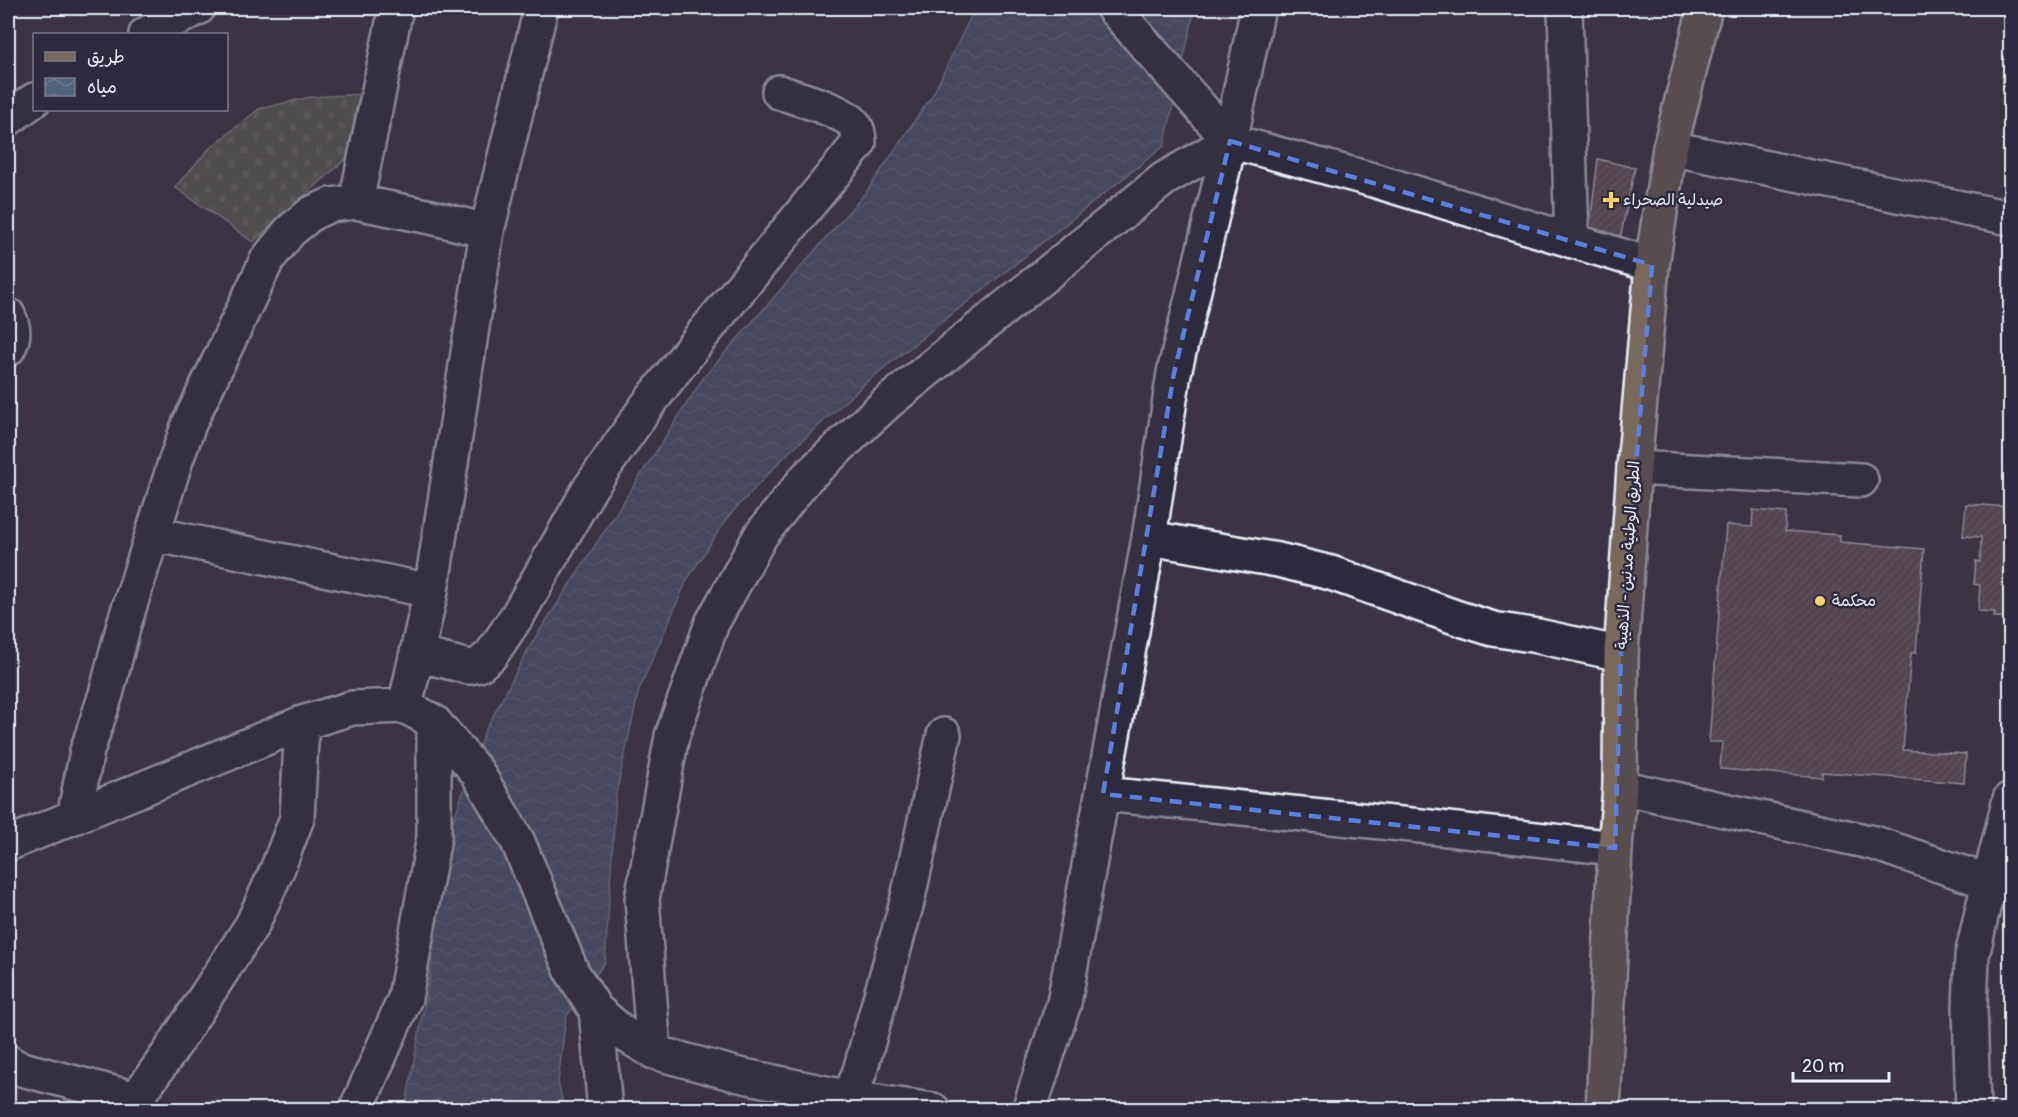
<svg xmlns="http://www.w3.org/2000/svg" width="2018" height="1117" viewBox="0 0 2018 1117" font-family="Pangolin,'Playpen Sans Arabic',sans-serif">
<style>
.cemetery{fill:url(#cemetery-stones);stroke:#a8aeaa;stroke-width:1.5}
.water{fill:url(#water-waves);stroke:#8f9cae;stroke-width:1.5}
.building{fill:url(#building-hatch);stroke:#e8f1f8;stroke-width:1.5}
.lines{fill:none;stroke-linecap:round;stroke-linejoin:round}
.minor-casing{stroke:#e8f1f8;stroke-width:38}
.major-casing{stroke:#e8f1f8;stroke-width:38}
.minor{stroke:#2f2a3d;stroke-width:33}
.major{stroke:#78695c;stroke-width:33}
.marked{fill:none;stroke:#5a7fe2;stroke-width:4.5;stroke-dasharray:12 8;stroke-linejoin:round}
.poi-dot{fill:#ffd166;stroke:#2f2a3d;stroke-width:2}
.labels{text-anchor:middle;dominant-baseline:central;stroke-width:5;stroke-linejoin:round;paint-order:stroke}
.poi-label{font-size:16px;fill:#e8f1f8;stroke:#2f2a3d;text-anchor:start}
.street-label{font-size:16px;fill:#e8f1f8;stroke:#2f2a3d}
</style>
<defs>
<pattern id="cemetery-stones" width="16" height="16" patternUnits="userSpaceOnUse" patternTransform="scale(1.5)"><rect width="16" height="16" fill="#696a5c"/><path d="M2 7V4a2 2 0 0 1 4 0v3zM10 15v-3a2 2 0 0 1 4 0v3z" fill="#7e8074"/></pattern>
<pattern id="water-waves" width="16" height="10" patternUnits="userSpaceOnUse" patternTransform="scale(1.5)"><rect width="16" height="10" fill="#53647d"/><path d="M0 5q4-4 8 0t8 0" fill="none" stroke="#6c7b90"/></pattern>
<pattern id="building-hatch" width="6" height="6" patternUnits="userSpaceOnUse" patternTransform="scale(1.5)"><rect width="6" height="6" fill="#715c5e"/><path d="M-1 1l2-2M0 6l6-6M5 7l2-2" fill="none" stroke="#857476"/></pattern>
</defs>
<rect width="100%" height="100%" fill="#3c3444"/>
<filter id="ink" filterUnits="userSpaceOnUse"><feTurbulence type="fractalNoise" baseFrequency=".0167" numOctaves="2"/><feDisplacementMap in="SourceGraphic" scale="12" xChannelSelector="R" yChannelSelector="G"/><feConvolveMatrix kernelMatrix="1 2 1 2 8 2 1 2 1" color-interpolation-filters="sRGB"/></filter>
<g filter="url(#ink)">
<path class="cemetery" d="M363,94L350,155L253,242L175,187L209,149L259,109L310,97Z"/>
<path class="water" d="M975,8H1195L1164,146L869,380L784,457L727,518L687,580L639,690L616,794L605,962L566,1017L558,1082L564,1109L405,1110L430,975L448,835L484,733L530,646L704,377L867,191L933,94Z"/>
<path class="building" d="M1598,159L1635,168L1620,239L1589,231Z
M1966,504L2010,507V618L1994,617L1995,612L1978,611L1980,585L1974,584L1976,561L1980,562L1981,537L1963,536Z
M1753,510L1786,513L1785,531L1840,535V542L1924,549L1916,653H1911L1903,750L1966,754L1964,783L1822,772V777L1720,769L1722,742H1709L1726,525L1752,527Z"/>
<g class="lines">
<g class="minor-casing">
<path id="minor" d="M1113,8L1230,141L1373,180L1652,265
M1565,8L1572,241
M146,34L198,8
M8,119L34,100
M1670,148L2010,218
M356,202L396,8
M8,315C14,328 15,336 8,349
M1634,468L1861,480
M153,534L431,591
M1149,538L1278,560L1331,573L1458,618L1493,629L1538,636L1621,654
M417,654L469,667L479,665L491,655L519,613L590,488L646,407L703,334L859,143C859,135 858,127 851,121C835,108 799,99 779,92
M405,706L431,591L487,231L541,8
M1620,787L1874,843L1989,882L2010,799
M1103,794L1421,826L1615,848
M74,817L87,751L106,694L124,624L175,463L189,424L267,260L290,231L312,213L330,205L356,202L431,217L487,231
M8,844L302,723L352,708L405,706L434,722L477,772L518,842L572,972L596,1010L624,1034L654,1052L735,1074L849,1098L933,1110
M596,1010L605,1110
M654,1052L642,899L672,736L712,623L761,535L807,477L888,402L1164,179L1230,141
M8,1062L18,1068L136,1099
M849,1098L860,1071L907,902L944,735
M132,1110L136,1099L169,1053L252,925L277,870L297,818L302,723
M356,1110L405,998L434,837V722
M1029,1110L1064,1003L1149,538L1174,373L1230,141L1258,8
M1973,1110L1970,1008L1972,956L1989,882L2009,890"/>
</g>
<g class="major-casing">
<path id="major" d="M1603,1110L1615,848L1620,787L1621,654L1634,468L1652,265L1670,148L1705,8"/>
</g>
<use href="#minor" class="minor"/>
<use href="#major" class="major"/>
</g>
</g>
<path d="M0 0H2018V1117H0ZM1230,141L1652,265L1621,654L1615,848L1103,794L1174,373Z" fill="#3c3444" fill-opacity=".55" fill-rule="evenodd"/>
<path class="marked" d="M1230,141L1652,265L1621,654L1615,848L1103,794L1174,373Z"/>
<g class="poi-dot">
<path d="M1608 191h6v6h6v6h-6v6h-6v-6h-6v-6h6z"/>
<circle cx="1820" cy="601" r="6"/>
</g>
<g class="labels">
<g class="poi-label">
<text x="1623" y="200">صيدلية الصحراء</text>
<text x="1832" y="601">محكمة</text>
</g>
<g class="street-label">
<text transform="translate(1628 555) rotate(-86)">الطريق الوطنية مدنين - الذهيبة</text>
</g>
</g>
<rect width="2018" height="1117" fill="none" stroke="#2f2a3d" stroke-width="30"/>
<rect x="15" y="15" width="1988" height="1087" fill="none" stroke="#e8f1f8" stroke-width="2" filter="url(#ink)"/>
<rect x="33" y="33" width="195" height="78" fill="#2f2a3d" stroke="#797a88" stroke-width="1.5"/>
<rect x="45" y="52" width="30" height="9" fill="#78695c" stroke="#797a88" stroke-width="1.5"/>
<text x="87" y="63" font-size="18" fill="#e8f1f8">طريق</text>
<rect x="45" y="78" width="30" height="18" fill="url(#water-waves)" stroke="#797a88" stroke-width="1.5"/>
<text x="87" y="93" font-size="18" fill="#e8f1f8">مياه</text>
<path d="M1793 1072v9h96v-9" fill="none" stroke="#e8f1f8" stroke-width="3"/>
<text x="1802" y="1072" font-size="18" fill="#e8f1f8" stroke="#2f2a3d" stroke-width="4.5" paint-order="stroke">20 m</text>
</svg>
